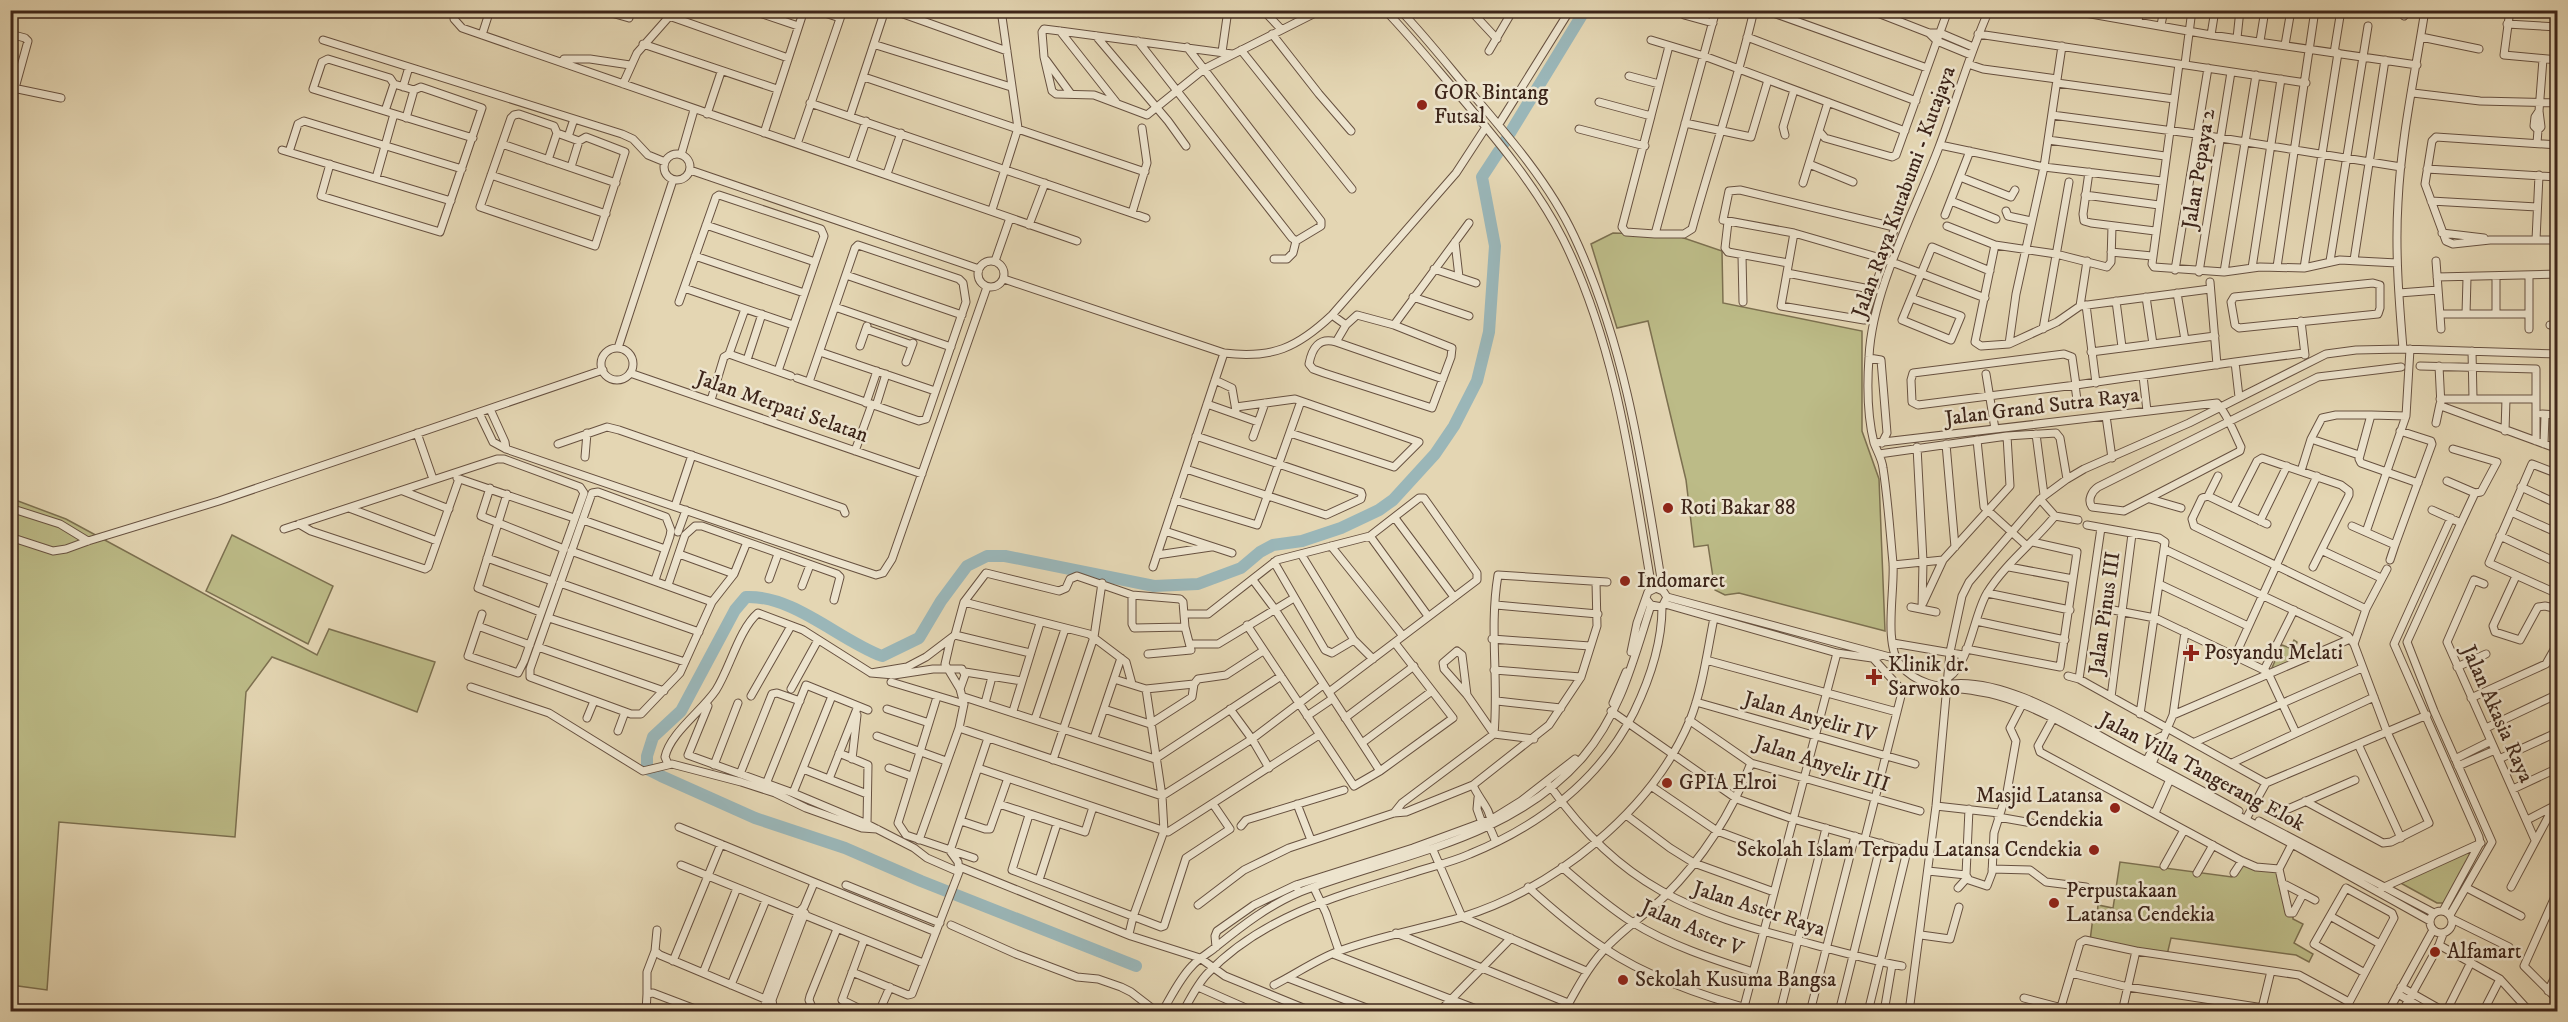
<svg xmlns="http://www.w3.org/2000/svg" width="2568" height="1022" viewBox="0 0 2568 1022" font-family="'IM FELL DW Pica',serif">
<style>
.green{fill:#bcbb87;stroke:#7c7050;stroke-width:1.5}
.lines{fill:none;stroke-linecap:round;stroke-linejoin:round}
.river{stroke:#9ab6b8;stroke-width:12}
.minor-casing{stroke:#675140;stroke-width:9}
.minor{stroke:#ede4ce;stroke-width:7}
.poi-dot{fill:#8f2418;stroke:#ede4ce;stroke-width:2}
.labels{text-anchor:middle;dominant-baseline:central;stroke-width:5;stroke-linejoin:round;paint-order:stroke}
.poi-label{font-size:21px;fill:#3d251a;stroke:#ede4ce;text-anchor:start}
.street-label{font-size:21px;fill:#3d251a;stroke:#ede4ce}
</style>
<rect width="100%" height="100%" fill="#e4d6b3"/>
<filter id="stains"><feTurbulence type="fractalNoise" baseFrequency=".00333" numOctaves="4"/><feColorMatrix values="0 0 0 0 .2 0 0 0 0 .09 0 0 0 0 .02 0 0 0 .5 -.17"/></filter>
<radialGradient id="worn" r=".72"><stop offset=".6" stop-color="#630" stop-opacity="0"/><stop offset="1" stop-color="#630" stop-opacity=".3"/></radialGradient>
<path class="green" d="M1613,233L1675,235L1722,251L1723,303L1862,331V431L1879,479L1885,631L1739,593L1725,595L1715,590L1708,545L1694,547L1686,480L1648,321L1617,328L1591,244Z
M10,498L66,519L317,655L329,629L435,662L417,712L272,657L246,692L235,837L59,822L47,990L11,985Z
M232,535L333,586L308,644L206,591Z
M2294,640L2297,642L2295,649L2307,654L2271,670L2282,645L2290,648Z
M2480,843L2450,898L2443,903H2437L2397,881Z
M2242,861L2279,869L2289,913H2293V919L2303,924L2294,943L2313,954L2309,962L2296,955L2171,938L2167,955L2090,941L2093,917H2097L2098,905L2113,908L2120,862L2232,877Z"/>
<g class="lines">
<path class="river" d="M1510,133L1585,10
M1504,143L1506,140
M1136,966L921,881L845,848L755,818L661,776L647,769V756L653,737L681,711L735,610L746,597C794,595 839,640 882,656L919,638L941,601L967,566L987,556H1005L1154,586L1198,584L1241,568L1260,552L1273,545L1302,541L1341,528L1379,510L1393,500L1435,454L1454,426L1477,381L1489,332L1495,246L1482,177L1499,151"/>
<g class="minor-casing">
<path id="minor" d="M455,10L454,19L462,28L1077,241
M601,10L629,18
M652,10L788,58
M751,10L798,26
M816,10L840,18
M892,10L1007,51
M1263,10L1281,29
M1385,10C1409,35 1431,62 1454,89C1493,135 1535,184 1563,239C1617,347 1632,472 1652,589
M1400,10C1422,33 1442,58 1462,82C1502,129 1548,180 1574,236C1627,349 1643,469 1663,591L1667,597L1662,607L1651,605L1647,600
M1470,10L1497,39
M1683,10L1684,15L1713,23
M1716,10L1655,234H1684L1692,229C1712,156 1737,84 1754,10
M1765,10L1927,68
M1870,10L1929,33H1940L1973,47
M1989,10C1969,55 1956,102 1939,147C1915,211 1872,290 1869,357C1867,385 1867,415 1874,443C1877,451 1882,459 1883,468C1888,500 1890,532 1893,563C1895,590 1883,645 1901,666C1923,691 1953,686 1981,692C2007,696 2030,707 2053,718L2292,844L2430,921
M2068,10L2211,35L2417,65
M2469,10L2485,13
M2510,10L2504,55L2558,60
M2404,16L2405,10
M2138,21L2140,10
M2507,24L2558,27
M2161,25L2164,10
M1060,31L1116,102
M1929,33L1937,41L1971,55
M10,34L25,38L28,41L15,88
M1272,34L1319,94L1351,131
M1978,34L2306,83
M482,35L490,10
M2211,35L2215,10
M1096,36L1168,121L1186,146
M1747,37L1916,101
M2421,37L2479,49
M2237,38L2240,10
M323,40L622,134L633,139L648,155L665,162
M1651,40L1704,56L1905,131
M1138,41L1292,238L1296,241L1321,226V221L1187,47
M2260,41L2265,10
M643,44L777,89
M876,45L1011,87
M2285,45L2291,10
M1241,50L1352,189
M1489,51L1513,10
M1222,52L1228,10
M2334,53L2341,10
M1232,54L1060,31L1044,29L1042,32L1044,57L1052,91L1056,94L1094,95L1147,115L1204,69L1321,10
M564,59H590L630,65
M1046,60L1071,94
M1968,64L1983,69L2057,79
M2179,64L2152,264L2154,267L2224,272
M2185,64L2192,10
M2256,75L2224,272L2260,267L2304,268L2340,260L2397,263
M1629,76L1659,84
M864,77L1145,172
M2057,83L2174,99
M394,84L414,90
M623,84L637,53L675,10
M403,87L409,67
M13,88L61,98
M2413,93L2480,101L2558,103
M1599,102L1651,116L1669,46
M1828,102L1819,131L1825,138L1892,157L1896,155L1948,10
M810,103L1146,218
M385,111L394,84L390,78L328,59L322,62L313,89L473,138
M519,114L554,126L557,133L579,141L586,137L625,152L595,246L480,207L511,118L514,115Z
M707,114L721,72
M2052,115L2196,134L2401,167
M850,116L885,10
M1651,116L1622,227L1626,232L1655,234
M1685,123L1751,137L1768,80
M1499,124L1570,10
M1579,129L1645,146
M2538,130L2534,126L2535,117L2539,111
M764,133L804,10
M1785,135L1783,127L1794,90
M568,137L574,119
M2048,140L2165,156
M2537,143L2538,130L2541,127L2539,111L2543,59
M502,144L616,183
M797,144L843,10
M1940,145L2044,167L2062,46
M2558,145L2436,137L2432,141L2425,184L2446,241L2453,244L2490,240H2558
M282,150L451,201
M289,152L298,124L304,121L462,169
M664 167a13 13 0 1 1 26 0a13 13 0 1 1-26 0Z
M681,155L694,110
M548,160L557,133
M852,162L866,121
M330,164L321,196L440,232L482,108L421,87L414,90L406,118
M1809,164L1853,182
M571,167L579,141
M2427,169L2558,177
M690,170L979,269
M2089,172L2083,214L2084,221L2091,223L2155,231
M887,174L901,133
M491,175L606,214
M1960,177L2011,197L2015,190
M376,178L394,114
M1803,183L1819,131
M2085,195L2159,205
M1951,201L1996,219
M2431,201L2537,207
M992,210L1018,128L1001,10
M2006,211L2008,216L2031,221
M1132,213L1147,163L1142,128
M1945,215L1970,151
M1728,222L1725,248L1728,252L1788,263
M706,225L815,262
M1029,225L1045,183
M1947,226L1995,245L2056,254L2107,267L2111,262L2112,226
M1794,233L1781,306L1864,320L1894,230V227L1740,190L1729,191L1723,220L1794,233L1884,259L1985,298
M2442,233L2484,238
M2536,240L2539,175
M1455,242L1459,277
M1995,245L1975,342L1981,346L2009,344L2057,322L2080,306L2210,289
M2111,252L2152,256
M695,256L804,293
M1742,256L1743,302
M1274,259H1287L1293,253L1296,241
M2354,260L2385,60
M978 274a13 13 0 1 1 26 0a13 13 0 1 1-26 0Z
M995,261L1010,218
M2330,261L2368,26
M2436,261L2441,329
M2277,267L2315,10
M2252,268L2281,79
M2304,268L2338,53
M1434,269L1476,283
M2175,270L2208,68
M2199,272L2231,72
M1787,273L1875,290
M846,275L962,315
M2529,276V329
M2437,277L2558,274
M1004,279L1224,353C1272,359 1297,348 1332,315L1456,173L1486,127
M2210,282L2217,365
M2373,283L2380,285V308L2378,314L2239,328L2235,325L2231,302L2234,297Z
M684,288L793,325
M2177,293L2185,340
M2399,293L2438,290
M1413,297L1469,316
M2146,297L2153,344
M1911,298L1961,316L1951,340L1902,320L1932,247L1990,271
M2116,301L2122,347
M679,302L716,197L719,195L821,229L824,236L778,371
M2086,305L2096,383
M2080,306L2087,261
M835,307L951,347
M2440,314H2529
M2466,314L2467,278
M2496,314V277
M1332,315L1346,325
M2301,321L2305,355
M1394,325L1452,348L1451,357L1432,408L1324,373L1313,369L1309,364C1312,348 1319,337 1336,342L1346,325L1357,315L1394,325L1469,223
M2550,325L2558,326
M866,329L912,345
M2043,329L2069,182
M1336,342L1443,379
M2009,344L2016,294L2044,167L2162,181
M860,346L867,326
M618,348L673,180
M601 364a16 16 0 1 1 32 0a16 16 0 1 1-32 0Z
M2403,349C2399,300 2395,251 2398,202C2401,138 2415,74 2425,10
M2472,351L2473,398
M820,352L935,391
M2091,352L2215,336
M729,354L745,309
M2064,354L2072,357L2076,385L1918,405L1912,402L1911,380L1913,373Z
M1869,358L1881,360L1887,433L1882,443
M747,360L762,314
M906,362L913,343
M2420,366L2536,369V441
M2439,366L2441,406L2558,449
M630,373L922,474
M1986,374L1995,429
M2143,376L2147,411
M797,378L919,421L926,419L966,302L963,283L959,279L858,245L855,248L809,382
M1215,380L1232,388L1236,411
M2075,385L2077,400
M2076,385L2235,362
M2239,397L2235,362L2304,353
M2440,399H2536
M711,400L724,357L729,354L791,376
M866,403L877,371
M1207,404L1258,422
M876,406L886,374
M1236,407L1295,399L1419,442L1394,467L1290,433
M490,409L505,442L506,449
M479,413L493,442L506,449L831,560L876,575L883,573L892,559L987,287
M2542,414L2558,415
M2106,416L2112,458
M2406,416L2371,415L2359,459L2361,463L2418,483
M2436,423L2440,404
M2505,431L2506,399
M417,433L433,479
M2036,434L2044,495
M1253,437L1265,403
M2311,439L2322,418L2336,415H2371
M1977,440L1984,507L2027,546
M1875,443L2217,403C2228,415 2234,433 2241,447L2240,451L2124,511L2092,507C2087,500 2092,491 2098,487L2318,377L2401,367
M558,444L607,427L619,430L843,508L845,513
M1946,444L1955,547
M2544,444L2545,415
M1917,447L1923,561L1922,609
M855,451L872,404
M1879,454L2007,436L2056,433L2060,438L2067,479
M585,457L587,433
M1186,469L1326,515L1361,499L1362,495L1361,492L1196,436
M2301,471L2311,439L2359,455
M2558,474L2532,464L2489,563L2558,594
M457,478L574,518
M2447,481L2475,493L2481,492L2497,462L2453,449
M2521,487L2558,504
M490,488L481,516L564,549
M403,491L449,509
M507,494L478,588L540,612
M2208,496L2218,476
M2040,499L2055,516L2078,520
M2150,499L2181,508
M1175,500L1257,525L1301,401
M675,506L692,455
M10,508L60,524L88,541
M349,508L437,541
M2233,508L2257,461L2262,458L2341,485L2349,491V495L2313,567
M2432,510L2461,523L2475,493
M2511,512L2558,533
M1395,518L1454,597
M583,520L665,549
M2260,521L2287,466
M299,524L311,531L425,569L428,567L459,479
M2267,524L2208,496L2202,498L2192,519L2194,526L2366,609
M2087,525L2159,538L2165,542L2140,714
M2352,526L2395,545L2432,444L2431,441L2400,431
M284,529L497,459H504L580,487L584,493L524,661L518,673L468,656L482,614
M1165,531L1232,553
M678,532L686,510
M2366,532L2406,416L2410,349
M1370,536L1428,616
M2500,536L2558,563
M10,537L53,551L66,549L88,541L219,501L603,370
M1331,546L1403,636
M2164,549L2348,636L2354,644L2387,732L2429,823L2391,842L2383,843L2305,801
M571,551L712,602
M2323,551L2381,578
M679,554L734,574
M1301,554L1354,640L1373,659
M1157,555L1211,547
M487,558L552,581
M2390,560L2395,545
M1274,562L1325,650L1332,653L1354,640
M1893,565L1943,560
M1153,567L1224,353
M2009,567L2073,579
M2516,576L2493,626L2495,632L2520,640L2538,607L2545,606L2558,609
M769,579L778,554
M655,580L670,536L671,530L666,517L598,492L592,493L530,669V677L631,714H641L680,673L712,602L734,574L747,542
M1253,580L1274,608L1380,771
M560,583L699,632
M2159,584L2248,626
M2484,584L2474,580L2447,642L2535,840
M668,585L685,535L695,526H702L837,574L840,577L834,600
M802,586L810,565
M1987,593L2070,610
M1132,595V624L1134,628L1185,627
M1667,597L1897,659
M964,602L1089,634L1126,662L1132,684
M1923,603L1943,560L2010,486L2007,436
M1665,604L1837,653L1872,658L1880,656
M1496,605L1598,614
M1911,607L1936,612
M2108,609L2155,618L2264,670L2268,673L2296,733
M1185,614H1208L1277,560L1370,536L1419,498H1424L1477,573V580L1329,692
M549,618L685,662
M1976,621L2065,640
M1247,625L1354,786L1380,771L1453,718L1395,643
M478,626L530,645
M955,635L1030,653
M951,638L945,664L960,689
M1492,639L1590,646
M1893,643L1963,655
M1191,644H1218L1294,598
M2354,644L2366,609L2387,569
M538,647L664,691
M1966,649L2060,667L2077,552L2032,542
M1631,652L1637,623L1648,592L1656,588L1663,591
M2235,656L2317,476
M1706,660L1897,712
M2457,667L2486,654
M1494,670L1581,677
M2264,670L2294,610
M965,672L1022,681
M871,673L907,667L926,657L955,635L964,602L986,573L1059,591L1066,588L1070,579L1077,576L1132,595L1180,599L1183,602L1185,627L1191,650L1148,654
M2068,676L2079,679L2266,783
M1949,677C1970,662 1974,614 1987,593C2005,564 2034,542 2055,516
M1114,679L1146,689L1194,684
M2079,679L2101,528
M891,682L964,704L959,728L919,840
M1944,685C1999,674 2074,722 2122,748C2161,769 2200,789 2239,811
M471,687L549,713L643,771L672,764L741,782L775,793L806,808L862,828L877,829
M791,689L818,640
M1467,695L1462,655L1457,651L1443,663L1444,669L1467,695L1494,734
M751,696L791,626
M937,697L898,823L906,835L974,858
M964,697L1155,759L1281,676
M2111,697L2132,534
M2471,698L2546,664L2555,648
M1497,701L1561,708
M1696,702L1915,764
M985,703L992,677
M1613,703L1626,672
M708,706L688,755L793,793L867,824L914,848L927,858L959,872
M887,709L929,723
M1104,709L1150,724L1192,697L1194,684L1198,679L1226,675L1263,651
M1230,709L1252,739L1269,768
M1013,711L1040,623
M1611,711L1737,799L1793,819L1907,851L1868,1012
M2055,715L2038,746L2040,752L2242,861L2256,867L2279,869L2293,842
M2173,715L2350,639
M1307,716L1332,699
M587,718L594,701
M1345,718L1414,666
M1035,719L1065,629
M1689,720L1751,763L1920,811
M959,728L1162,796L1252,739L1323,685
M2486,728L2558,694
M618,731L625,712
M1494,734C1499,680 1489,629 1498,575L1607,582
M877,736L946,761
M1094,738L1121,658
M2195,742L2362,668
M1362,743L1432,691
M2358,744L2401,838
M839,753L868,765L867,824
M852,759L857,715
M2455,759L2491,741
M2499,759L2558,732
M1053,760L1094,637L1102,583
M2232,763L2374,697
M668,764L665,757C670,733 702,711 716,690C730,668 739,629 758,613L803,630L871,673L894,675L933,669H962L965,675L960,689L964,704
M2145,764L2158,738L2164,735
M714,765L738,703
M2151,766L2173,715L2185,632
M2458,766L2495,750
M889,768L911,776
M978,768L1168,832L1319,735
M803,769L867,794
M740,774L772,694L777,693L800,701
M829,779L858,706
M2266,783L2427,715
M766,784L806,685L868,710
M1473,785C1478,798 1491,809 1491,823
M1550,786C1621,886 1690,913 1804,942C1837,951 1869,960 1902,966
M1651,786L1717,831L1784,856
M2513,789L2558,768
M793,793L832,696
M1478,798L1477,809L1482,823L1490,828L1496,842
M999,804L1085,832L1093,807
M1297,804L1311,840
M1936,806L1999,813
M1969,809L1966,875L1969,880L1987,886L1992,873L1994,833L2007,792L2016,741L2010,728L2024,701
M2288,809L2355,780
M1394,813L1402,803L1494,734L1534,739
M2155,813L2171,777
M1029,815L1012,870L1161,927L1164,926L1186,858L1230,829L1213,804
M1626,815L1670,848L1694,863L1774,892
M1998,817L2032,823
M2246,819L2266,783
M2527,820L2554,806
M961,821L985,829H990L1008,778
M2259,821L2434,913
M1241,826L1246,820L1344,790
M679,827L936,932
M1865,838L1901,696L1900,688L1871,656
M1433,850L1462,917L1586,971
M681,865L923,963
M2164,866L2184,830
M960,867L1131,936L1200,958L1225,976L1313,1012
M1562,867C1585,887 1607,906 1632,922C1669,945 1712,959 1753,972
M1992,869L2030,870L2046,882L2086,887
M2279,869L2289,913H2293L2303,894
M1928,871L1966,875
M2197,873L2213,845
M2234,873L2242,861
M1039,880L1057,824
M2282,883L2315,900
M846,885L940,923
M1296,885L1413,848L1492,819L1521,801L1575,759
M1528,887C1552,909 1577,930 1604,948C1650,979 1708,998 1761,1012
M2511,887L2554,806
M1314,888L1326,913L1339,951
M1958,888L1967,878
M2382,888L2481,843
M2467,888L2521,916
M2558,890L2524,966L2558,1000
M1198,905L1244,870L1289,848L1394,813L1406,812L1473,785L1549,725L1581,677L1597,626L1596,582
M2430 922a11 11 0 1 1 22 0a11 11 0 1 1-22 0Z
M2443,911L2480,843L2479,837L2394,644L2451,518
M2450,915L2492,842L2434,711L2407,642L2461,523
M2330,916L2380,944
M2452,919L2509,947
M951,925L1016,954L1077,977L1098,979L1121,987L1131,992L1157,1012
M657,930L655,951L660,955L765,999L772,1000
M1396,933L1568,1003
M1129,934L1133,917L1164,831L1162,796L1146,689
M1921,935L1950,939L1959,907
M864,940L842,1000L866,1012
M2439,945L2500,979L2530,1012
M1216,947L1215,936L1217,931L1254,905L1296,885L1297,888
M1333,954L1484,1012
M673,961L721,844
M852,972L908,995L912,994L959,872L958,862L950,851L988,738
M703,973L737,888
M2071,973L2128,987L2289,1012
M1288,978L1377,1012
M731,985L766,900
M1274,985C1296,974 1317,959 1339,951C1379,936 1421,929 1462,917C1555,888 1652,811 1690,720C1703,687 1707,652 1714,618
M1198,987L1255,1012
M2401,987L2445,1012
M2548,991L2558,971
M647,994V972L655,951
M2398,994L2429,1012
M2024,998L2077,1012
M1744,1007L1837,653
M2061,1007L2080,943L2085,940L2136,951L2299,975L2349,1002
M646,1012L647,994L653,993L703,1012
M766,1012L765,999L798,913L804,907L814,883
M774,1012L772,1000L805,913
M814,1012L809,1000L810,996L837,929
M879,1012L890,987
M1162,1012C1171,997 1180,978 1192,966C1199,958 1209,953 1217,946C1243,925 1269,905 1300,892C1398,854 1510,841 1583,757C1621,712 1633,661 1651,605
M1183,1012C1190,999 1198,983 1208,973C1262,917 1336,896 1409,874C1429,867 1450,863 1470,854C1539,826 1600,780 1634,712C1649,681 1662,642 1662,607
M1439,1012L1511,938
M1564,1012C1576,990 1587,969 1603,951C1622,930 1645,915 1665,896C1703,858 1732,812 1751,763
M1780,1012L1826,828
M1810,1012L1855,836
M1839,1012L1881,843
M1884,1012L1892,965
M1909,1012L1936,806L1950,652L1962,596L1969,582L2040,499L2067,479L2084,469L2189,423L2326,354L2356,350L2403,349L2558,354
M2122,1012L2136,951
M2261,1012L2271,971
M2344,1012L2394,918L2392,913L2346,888L2314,944L2363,972
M2388,1012L2433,930
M2402,1012L2439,945L2443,934
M2446,1012L2471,962
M2483,1012L2500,979"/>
</g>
<use href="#minor" class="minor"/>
</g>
<g class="poi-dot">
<circle cx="1422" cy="105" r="6"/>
<circle cx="1668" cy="508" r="6"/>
<circle cx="1625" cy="581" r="6"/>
<path d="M2188 644h6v6h6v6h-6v6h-6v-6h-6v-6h6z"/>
<path d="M1871 668h6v6h6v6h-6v6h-6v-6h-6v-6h6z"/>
<circle cx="1667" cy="783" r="6"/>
<circle cx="2115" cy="808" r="6"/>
<circle cx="2094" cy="850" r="6"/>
<circle cx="2054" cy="903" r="6"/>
<circle cx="2435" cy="952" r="6"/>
<circle cx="1623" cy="980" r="6"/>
</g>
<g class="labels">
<g class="poi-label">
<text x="1434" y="93">GOR Bintang<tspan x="1434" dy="24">Futsal</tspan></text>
<text x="1680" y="508">Roti Bakar 88</text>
<text x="1637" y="581">Indomaret</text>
<text x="2204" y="653">Posyandu Melati</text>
<text x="1888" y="665">Klinik dr.<tspan x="1888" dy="24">Sarwoko</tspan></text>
<text x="1679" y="783">GPIA Elroi</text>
<text x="2103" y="796" text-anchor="end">Masjid Latansa<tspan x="2103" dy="24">Cendekia</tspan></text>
<text x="2082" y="850" text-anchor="end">Sekolah Islam Terpadu Latansa Cendekia</text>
<text x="2066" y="891">Perpustakaan<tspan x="2066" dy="24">Latansa Cendekia</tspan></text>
<text x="2447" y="952">Alfamart</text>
<text x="1635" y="980">Sekolah Kusuma Bangsa</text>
</g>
<g class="street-label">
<text transform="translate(2199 169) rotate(-81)">Jalan Pepaya 2</text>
<text transform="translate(1904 192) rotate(-70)">Jalan Raya Kutabumi - Kutajaya</text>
<text transform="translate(782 407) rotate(19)">Jalan Merpati Selatan</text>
<text transform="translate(2042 407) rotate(-7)">Jalan Grand Sutra Raya</text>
<text transform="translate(2105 613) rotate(-82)">Jalan Pinus III</text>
<text transform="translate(2497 714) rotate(66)">Jalan Akasia Raya</text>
<text transform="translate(1810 717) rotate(16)">Jalan Anyelir IV</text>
<text transform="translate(1822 764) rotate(18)">Jalan Anyelir III</text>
<text transform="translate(2202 772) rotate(28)">Jalan Villa Tangerang Elok</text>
<text transform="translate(1759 909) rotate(18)">Jalan Aster Raya</text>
<text transform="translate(1692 928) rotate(24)">Jalan Aster V</text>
</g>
</g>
<rect width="2568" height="1022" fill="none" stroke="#e4d6b3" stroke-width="36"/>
<rect x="12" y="12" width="2544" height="998" fill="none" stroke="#3d251a" stroke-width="3"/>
<rect x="18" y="18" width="2532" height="986" fill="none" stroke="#3d251a" stroke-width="1.5"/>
<rect width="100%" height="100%" filter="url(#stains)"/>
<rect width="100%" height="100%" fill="url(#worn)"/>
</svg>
